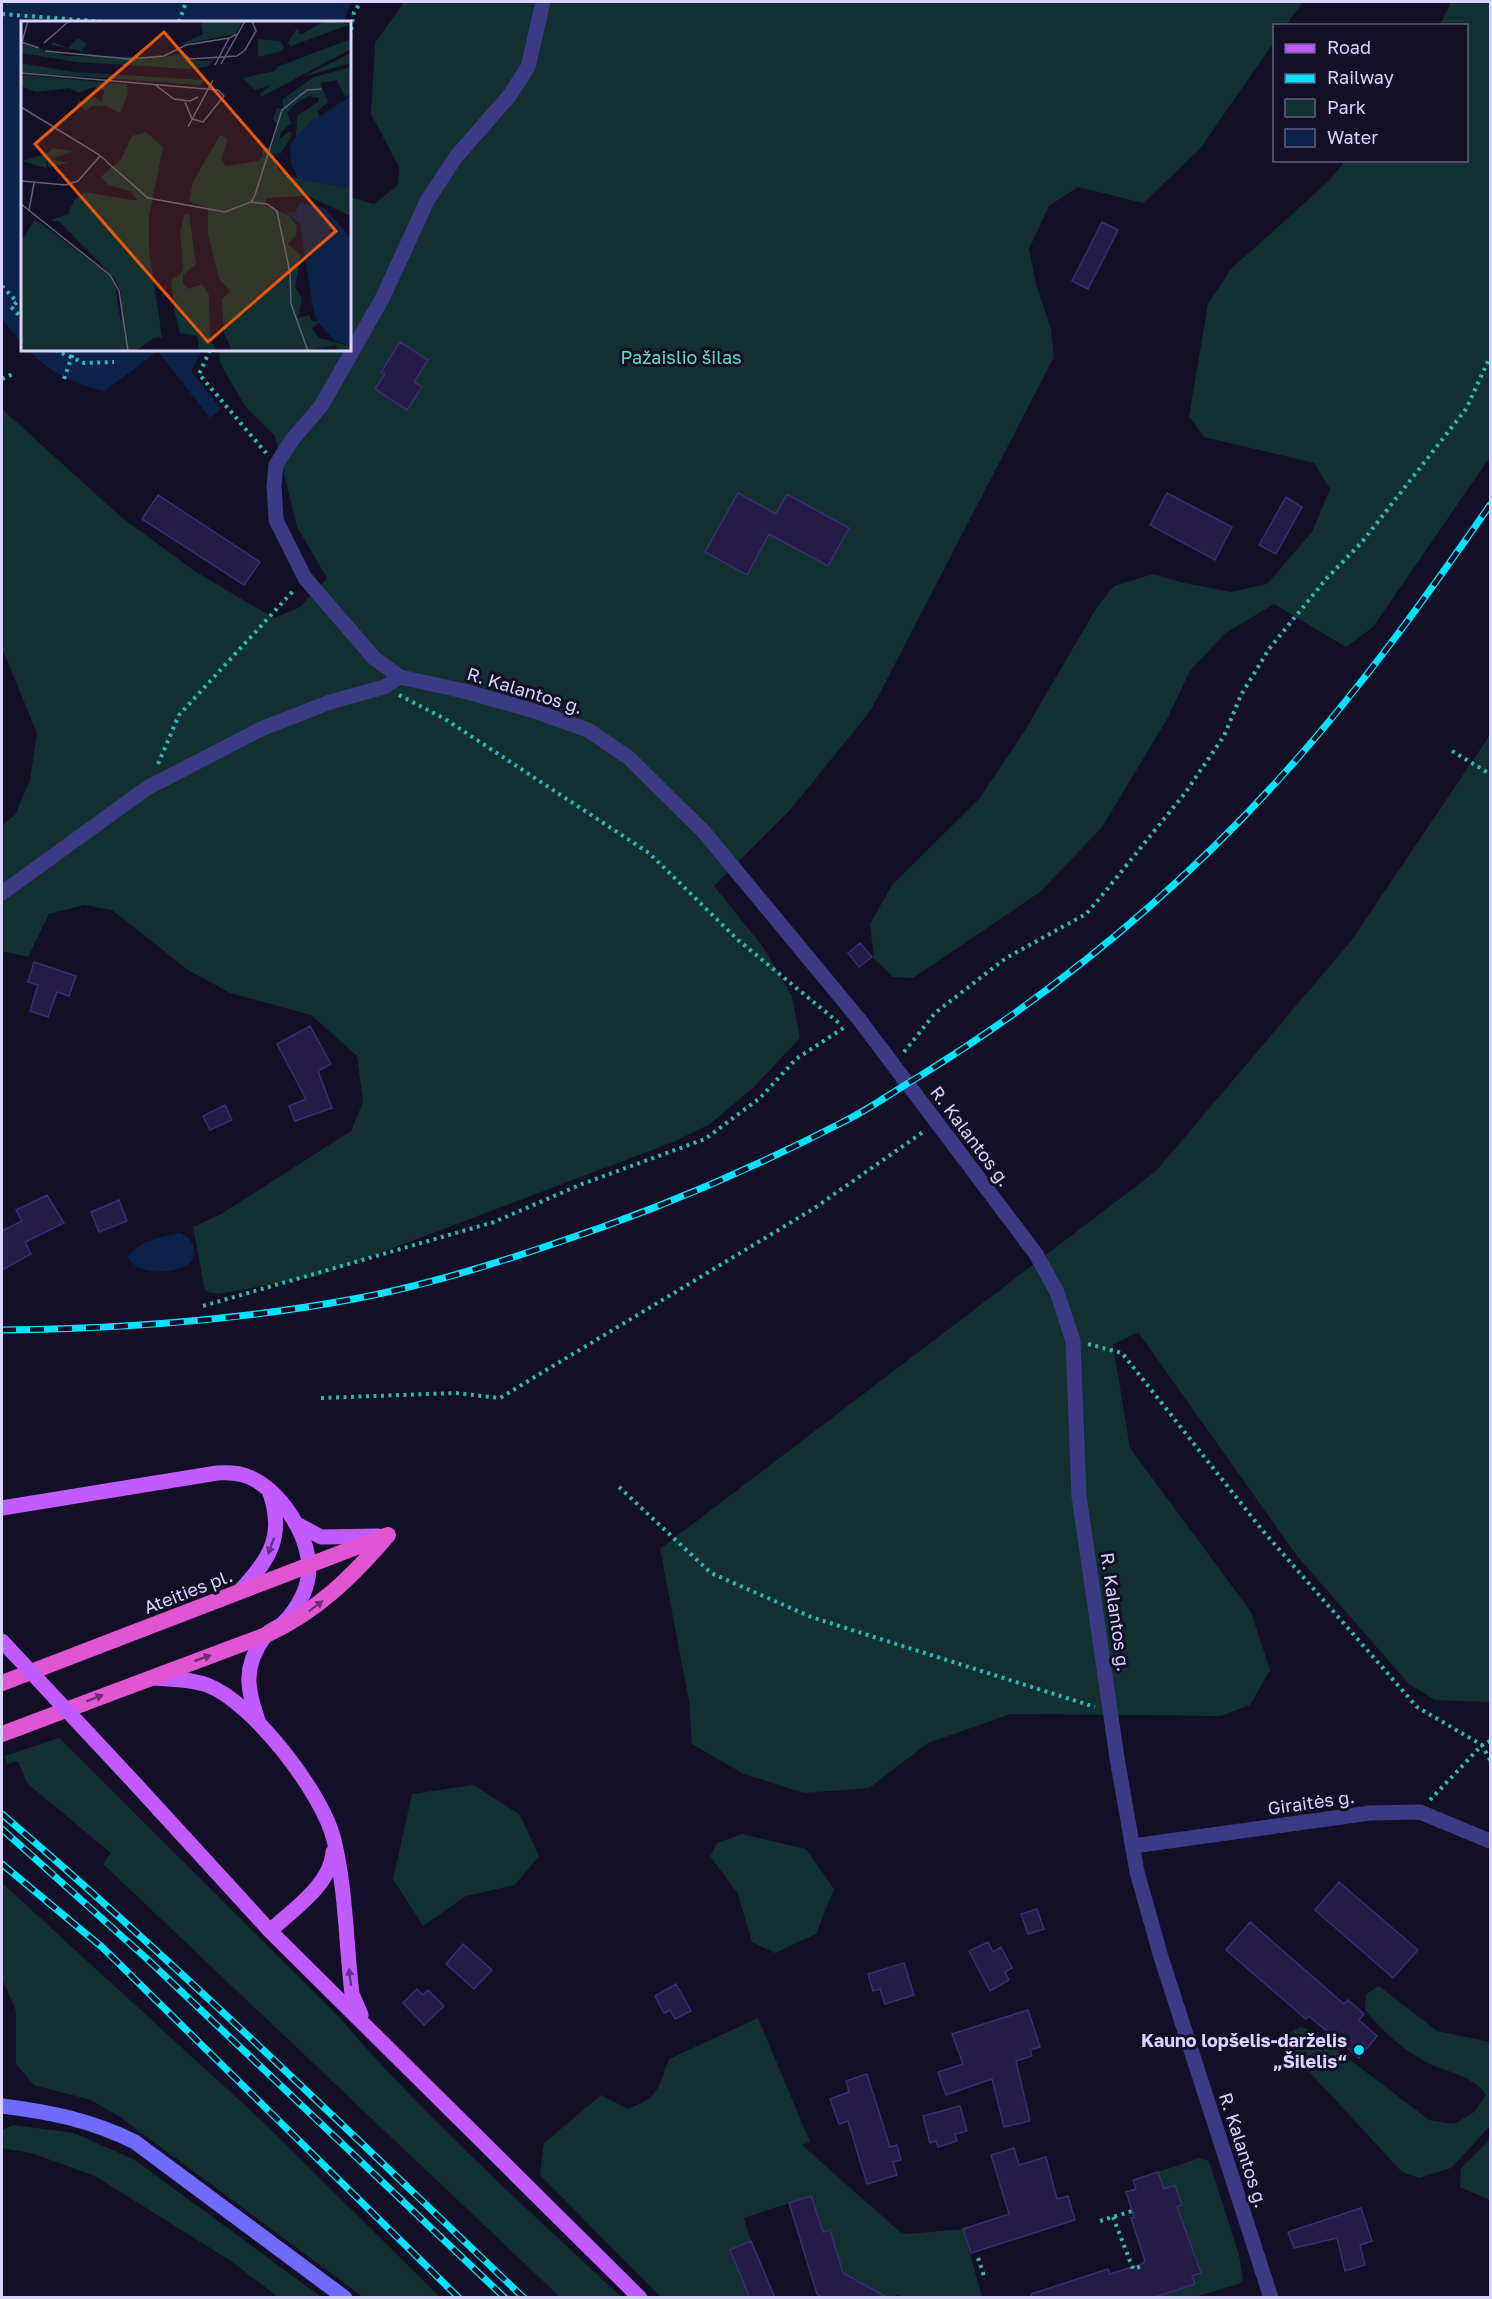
<svg xmlns="http://www.w3.org/2000/svg" width="1492" height="2299" viewBox="0 0 1492 2299" font-family="'Golos Text',sans-serif">
<style>
.green{fill:#12302f}
.water{fill:#0c2248}
.building{fill:#241b47;stroke:#3b2d73;stroke-width:1.5}
.lines{fill:none;stroke-linecap:round;stroke-linejoin:round}
.path{stroke:#2fb8b0;stroke-width:4;stroke-dasharray:3 4.5;stroke-linecap:butt}
.minor{stroke:#3d3a85;stroke-width:15}
.secondary{stroke:#6f6bff;stroke-width:15}
.primary{stroke:#c25bff;stroke-width:15}
.trunk{stroke:#e055d1;stroke-width:16}
.rail-casing{stroke:#00e5ff;stroke-width:7}
.rail{stroke:#130f26;stroke-width:4.5;stroke-dasharray:14;stroke-linecap:butt}
.primary-bridge{stroke:#c25bff;stroke-width:15}
.oneway{fill:#623188}
.oneway2{fill:#6f2e73}
.poi-dot{fill:#00e5ff;stroke:#130f26;stroke-width:2}
.labels{text-anchor:middle;dominant-baseline:central;stroke-width:6;stroke-linejoin:round;paint-order:stroke}
.park-label{font-size:18px;fill:#5fe0c0;stroke:#130f26}
.street-label{font-size:18px;fill:#d9d4ff;stroke:#130f26}
.poi-label{font-size:18px;font-weight:bold;fill:#d9d4ff;stroke:#130f26;text-anchor:end}
.inset-road{fill:none;stroke:#625e7d;stroke-width:1.5}
.view{fill:#e8590c;fill-opacity:0.15;stroke:#e8590c;stroke-width:3}
.inset-edge{fill:none;stroke:#d9d4ff;stroke-width:3}
</style>
<rect width="100%" height="100%" fill="#130f26"/>
<path class="green" d="M404,2H1303L1286,25L1274,26V42L1199,150L1143,203L1078,187L1049,206L1029,249L1036,284L1051,329L1054,357L871,710L791,809L714,886L763,947L792,996L800,1038L753,1088L710,1124L671,1143L319,1276L218,1294L205,1291L193,1227L221,1214L351,1131L363,1102L357,1056L311,1015L230,993L188,970L112,910L84,905L49,914L28,957L2,951V825L15,815L30,780L37,733L2,648V409L121,517L196,572L274,618L300,607L327,578L297,527L275,436L245,406L220,363L219,350H350V197L374,204L398,185L399,167L371,114L375,43Z
M1451,2H1490V457L1373,627L1346,647L1274,604L1224,634L1190,671L1167,719L1102,827L1040,892L913,978L893,977L874,959L870,924L892,885L979,799L1024,732L1097,607L1114,586L1153,574L1184,583L1231,592L1267,584L1312,532L1330,489L1314,463L1204,437L1189,416L1208,304L1231,269L1330,180L1345,161L1466,160V26L1440,25Z
M1490,735V1702L1435,1700L1409,1684L1297,1556L1138,1332L1113,1345L1130,1448L1251,1612L1270,1670L1250,1705L1221,1716L1011,1714L928,1743L869,1788L804,1793L744,1774L692,1744L689,1701L660,1549L1156,1171L1351,941Z
M59,1738L340,2018C425,2118 526,2207 621,2297H560L103,1864L111,1853L27,1783L18,1761L7,1764L5,1756Z
M474,1785L520,1815L539,1856L515,1885L466,1896L423,1926L393,1879L412,1794Z
M742,1834L806,1849L834,1889L816,1934L775,1953L752,1942L738,1894L710,1856L717,1843Z
M2,1883L262,2121L440,2297H363L120,2117L91,2100L34,2085L16,2064V2011L2,1978Z
M1379,1986L1437,2031L1490,2042V2126L1451,2168L1419,2178L1402,2172L1279,2039L1300,2027L1311,2030L1429,2120L1454,2124L1474,2112L1486,2095C1473,2074 1441,2072 1421,2059C1398,2046 1382,2030 1365,2010L1366,1994Z
M758,2018L810,2142L802,2145L900,2232L908,2234L963,2229L982,2297L903,2298L898,2295L888,2297L857,2285L859,2281L849,2276L847,2280L823,2232L811,2196L744,2218L751,2241L730,2250L750,2297H661L540,2175L544,2143L601,2095L628,2109C660,2096 657,2090 669,2059Z
M13,2125L74,2133L135,2160L321,2297H278L231,2261L95,2176L31,2153L2,2148V2130Z
M1490,2140V2200L1460,2187L1461,2168Z
M1199,2158L1209,2161L1239,2255L1243,2279L1239,2284L1194,2297H1145L1195,2283L1192,2276L1200,2273L1189,2238L1181,2240L1177,2207L1182,2205L1175,2186L1164,2189L1158,2172Z"/>
<path class="water" d="M2,2H351L344,22H22V344L2,319Z
M28,350H202L191,371L221,409L210,418L158,351L105,391C74,384 50,373 28,350Z
M179,1233C186,1236 190,1238 193,1245C206,1274 137,1281 128,1257C139,1240 160,1238 179,1233Z"/>
<path class="building" d="M1102,222L1118,230L1088,289L1072,281Z
M400,342L428,360L414,382L422,387L407,410L375,389L385,374L381,372Z
M738,493L776,514L787,494L849,528L828,566L769,534L747,575L705,552Z
M1167,493L1232,527L1215,560L1150,525Z
M158,495L260,562L244,585L142,519Z
M1286,497L1302,507L1276,554L1259,545Z
M860,943L872,957L859,967L848,953Z
M34,962L76,976L69,996L57,992L48,1017L30,1011L38,985L28,982Z
M310,1026L331,1064L318,1071L332,1108L295,1121L289,1106L306,1099L277,1044Z
M225,1105L232,1120L210,1130L203,1116Z
M47,1195L64,1223L25,1242L31,1254L2,1270V1231L22,1221L16,1210Z
M119,1200L127,1221L99,1232L91,1212Z
M1339,1882L1418,1950L1393,1978L1315,1910Z
M1037,1909L1044,1929L1028,1934L1021,1914Z
M1250,1922L1344,2004L1348,2000L1364,2014L1359,2020L1377,2036L1359,2058L1309,2016L1306,2019L1226,1950Z
M988,1942L993,1952L1001,1947L1012,1968L1005,1972L1009,1980L990,1991L969,1951Z
M463,1944L492,1970L474,1989L446,1964Z
M904,1963L914,1995L885,2004L880,1989L873,1991L868,1974Z
M676,1984L691,2011L675,2019L670,2010L664,2013L655,1996Z
M417,1989L423,1995L428,1990L444,2006L424,2025L403,2003Z
M1028,2010L1040,2047L1030,2050L1032,2056L1016,2061L1030,2121L1004,2127L992,2079L946,2095L938,2072L963,2064L952,2034Z
M867,2074L890,2147L897,2145L901,2160L893,2162L897,2175L867,2184L848,2121L839,2124L830,2099L849,2092L846,2081Z
M960,2106L967,2131L955,2134L957,2141L938,2147L936,2141L930,2143L923,2116Z
M1014,2148L1019,2165L1046,2157L1057,2199L1068,2196L1075,2220L971,2253L963,2229L1009,2214L991,2155Z
M1158,2172L1164,2189L1175,2185L1182,2205L1177,2207L1201,2273L1192,2276L1195,2284L1152,2298H1031V2294L1108,2269L1110,2274L1142,2264L1145,2261L1131,2218L1134,2217L1126,2192L1136,2189L1133,2180Z
M811,2196L823,2232L830,2230L843,2273L888,2298H823L817,2294L789,2203Z
M1361,2208L1372,2241L1360,2245L1365,2265L1345,2271L1337,2238L1294,2248L1288,2232Z
M751,2241L775,2298H750L730,2250Z"/>
<g class="lines">
<path class="path" d="M2,14L106,22
M179,22L186,2
M350,37L354,12L361,2
M2,286L17,302L11,307L22,318
M55,350L84,363L114,362
M210,350L199,374L266,453
M2,379L13,374
M64,379L74,350
M399,695L445,719L649,853L738,940L839,1023
M1452,751L1490,774
M158,764L179,715L294,590
M904,1052L935,1013L1006,958L1086,914L1100,898L1185,793L1224,736L1241,695L1269,649L1326,579L1362,542L1466,409L1490,357
M203,1306L494,1222L582,1184L705,1139L760,1098L796,1059L845,1027
M1088,1344L1122,1353L1263,1531L1417,1707L1482,1745L1490,1741
M321,1398L455,1393L500,1398L813,1209L923,1132
M619,1487L711,1573L811,1617L1095,1707
M1430,1800L1482,1745L1490,1760
M1113,2217L1133,2269L1143,2266
M1100,2221L1132,2211
M978,2258L984,2276"/>
<path class="minor" d="M543,2L528,67L510,95L455,158L427,201L383,297L341,371L321,406L292,440L276,465L274,486L276,520L305,578L374,658L400,677L464,691L531,710L588,730L629,758L704,832L858,1018L1036,1254L1057,1292L1073,1341L1079,1496L1117,1758L1137,1872L1161,1957L1271,2298
M2,893L147,788L261,729L330,702L384,687L400,677
M1133,1846L1370,1813L1420,1812L1490,1841"/>
<path class="secondary" d="M2,2106C50,2112 91,2120 135,2142L345,2298"/>
<path class="primary" d="M2,1508L217,1473C232,1472 245,1473 257,1481C288,1500 316,1547 307,1583C304,1596 293,1614 283,1623C278,1628 269,1630 265,1636C242,1667 247,1690 259,1723
M295,1523L321,1537L378,1536
M239,1592C269,1560 285,1537 270,1493
M153,1678C171,1679 190,1679 207,1685C253,1702 323,1794 334,1840C346,1890 346,1944 352,1994L361,2015
M130,1778L270,1931L640,2298
M270,1931C292,1910 331,1885 333,1852"/>
<path class="trunk" d="M2,1683L385,1536
M2,1734L266,1635C316,1612 352,1577 388,1535"/>
<g class="rail-casing">
<path id="rail" d="M2,1330C118,1329 233,1321 348,1300C416,1288 482,1268 547,1246C649,1213 748,1171 843,1122C870,1109 894,1091 920,1076C1056,992 1183,887 1289,768C1363,685 1427,596 1490,505
M2,1814C182,1968 352,2135 524,2298
M2,1829L146,1958L505,2298
M2,1864L103,1948L459,2298"/>
</g>
<use href="#rail" class="rail"/>
<path class="primary-bridge" d="M2,1641L130,1778"/>
</g>
<defs><path id="oneway-solid" d="M-6-.8H1V-3.2L6.5 0L1 3.2V.8H-6Z" transform="scale(1.5)"/></defs>
<g class="oneway">
<use href="#oneway-solid" transform="translate(271 1546) rotate(110)"/>
<use href="#oneway-solid" transform="translate(350 1977) rotate(-97)"/>
</g>
<g class="oneway2">
<use href="#oneway-solid" transform="translate(316 1606) rotate(-37)"/>
<use href="#oneway-solid" transform="translate(203 1658) rotate(-20)"/>
<use href="#oneway-solid" transform="translate(95 1698) rotate(-21)"/>
</g>
<circle class="poi-dot" cx="1359" cy="2050" r="6"/>
<g class="labels">
<g class="park-label">
<text x="681" y="357">Pažaislio šilas</text>
</g>
<g class="street-label">
<text transform="translate(525 690) rotate(17)">R. Kalantos g.</text>
<text transform="translate(971 1136) rotate(53)">R. Kalantos g.</text>
<text transform="translate(188 1591) rotate(-21)">Ateities pl.</text>
<text transform="translate(1116 1612) rotate(82)">R. Kalantos g.</text>
<text transform="translate(1311 1802) rotate(-8)">Giraitės g.</text>
<text transform="translate(1244 2150) rotate(72)">R. Kalantos g.</text>
</g>
<g class="poi-label">
<text x="1347" y="2040">Kauno lopšelis-darželis<tspan x="1347" dy="21">„Šilelis“</tspan></text>
</g>
</g>
<g transform="translate(21 21)">
<rect width="330" height="330" fill="#130f26"/>
<path d="M180,0H222L214,13L158,24L182,13ZM304,0L330,3L270,25L267,22L276,7L279,14ZM57,17L66,23L61,29L70,32L31,24V21L47,27ZM237,18L259,20L263,26L261,30L237,36ZM330,18V28L240,76L239,73L250,64L234,69L222,57L254,50L256,46ZM0,23L46,35L146,36L158,33L166,39L192,40L186,46L169,48L56,41L0,32ZM330,32V42L281,56ZM0,42L53,51L183,59L180,64L0,51ZM330,46V73L324,76L316,59L299,62L307,81L296,90L299,97L275,116L276,95L297,81L298,77L288,75L275,82L266,92L270,102L260,111L258,119L267,111L271,112L270,116L260,132L253,133L257,149L268,155L330,168V195L286,175L245,177L244,184L269,195L276,205L275,214L267,223L280,234L274,266L281,277L277,297L288,294L291,300L298,301L291,307L298,317L330,325V330H316L315,324L285,330H211L203,311L201,286V278L209,270L198,258L187,214V187L168,180L172,161L199,114L207,118L200,138L205,145L237,140L242,135L241,129L251,125L257,104L252,98L256,87L262,88V78L293,56ZM0,54L106,63L107,73L99,92L85,85H70L65,90L56,84L58,78L60,81L72,76L81,81L83,70L73,66L58,72L48,67L15,71L0,65ZM125,111L142,126L128,195V230L141,316L133,317L114,330H0V221L14,198L87,253L94,263L100,303V272L94,258L39,201L30,199L47,193L53,179L64,171L117,180L109,170L87,164L80,156L100,138L111,115ZM32,127L52,130L30,138L47,142L27,146V133L25,147L1,140L27,132ZM168,193L175,243L162,254V262L167,268L181,263L188,274L189,316L195,330H179L176,315L159,312L154,292L150,259L160,253L162,247L159,211L163,194Z" fill="#12302f"/>
<path d="M330,75V168L277,158L270,143L269,123L288,102ZM282,182L304,187L330,218V325L314,320L296,300L292,288L279,203L265,191H275L277,184Z" fill="#0c2248"/>
<path class="inset-road" d="M0,21L18,27M1,21L7,0M23,22L48,0M158,28L169,38L216,35L224,29L235,10L231,0M24,30L108,38L143,35L165,24L208,17M200,43L224,0M194,44L208,17L216,13M0,52L197,69L203,75L182,101L171,98L164,81M133,63L153,78L169,80L177,76M0,86L77,133L127,177L204,191L230,181L234,174L261,89L286,69L300,68M167,106L192,59M0,160L45,164L57,160L79,135M230,181L246,183L256,190L269,252L270,283L287,330M0,183L89,254L98,270L107,330M8,189L13,162"/>
<path class="view" d="M143,11L315,210L187,321L14,123Z"/>
<rect width="330" height="330" class="inset-edge"/>
</g>
<rect width="1492" height="2299" fill="none" stroke="#d9d4ff" stroke-width="6"/>
<rect x="1273" y="24" width="195" height="138" fill="#130f26" stroke="#625e7d" stroke-width="1.5"/>
<rect x="1285" y="44" width="30" height="9" fill="#c25bff" stroke="#625e7d" stroke-width="1.5"/>
<text x="1327" y="54" font-size="18" fill="#d9d4ff">Road</text>
<rect x="1285" y="74" width="30" height="9" fill="#00e5ff" stroke="#625e7d" stroke-width="1.5"/>
<text x="1327" y="84" font-size="18" fill="#d9d4ff">Railway</text>
<rect x="1285" y="99" width="30" height="18" fill="#12302f" stroke="#625e7d" stroke-width="1.5"/>
<text x="1327" y="114" font-size="18" fill="#d9d4ff">Park</text>
<rect x="1285" y="129" width="30" height="18" fill="#0c2248" stroke="#625e7d" stroke-width="1.5"/>
<text x="1327" y="144" font-size="18" fill="#d9d4ff">Water</text>
</svg>
